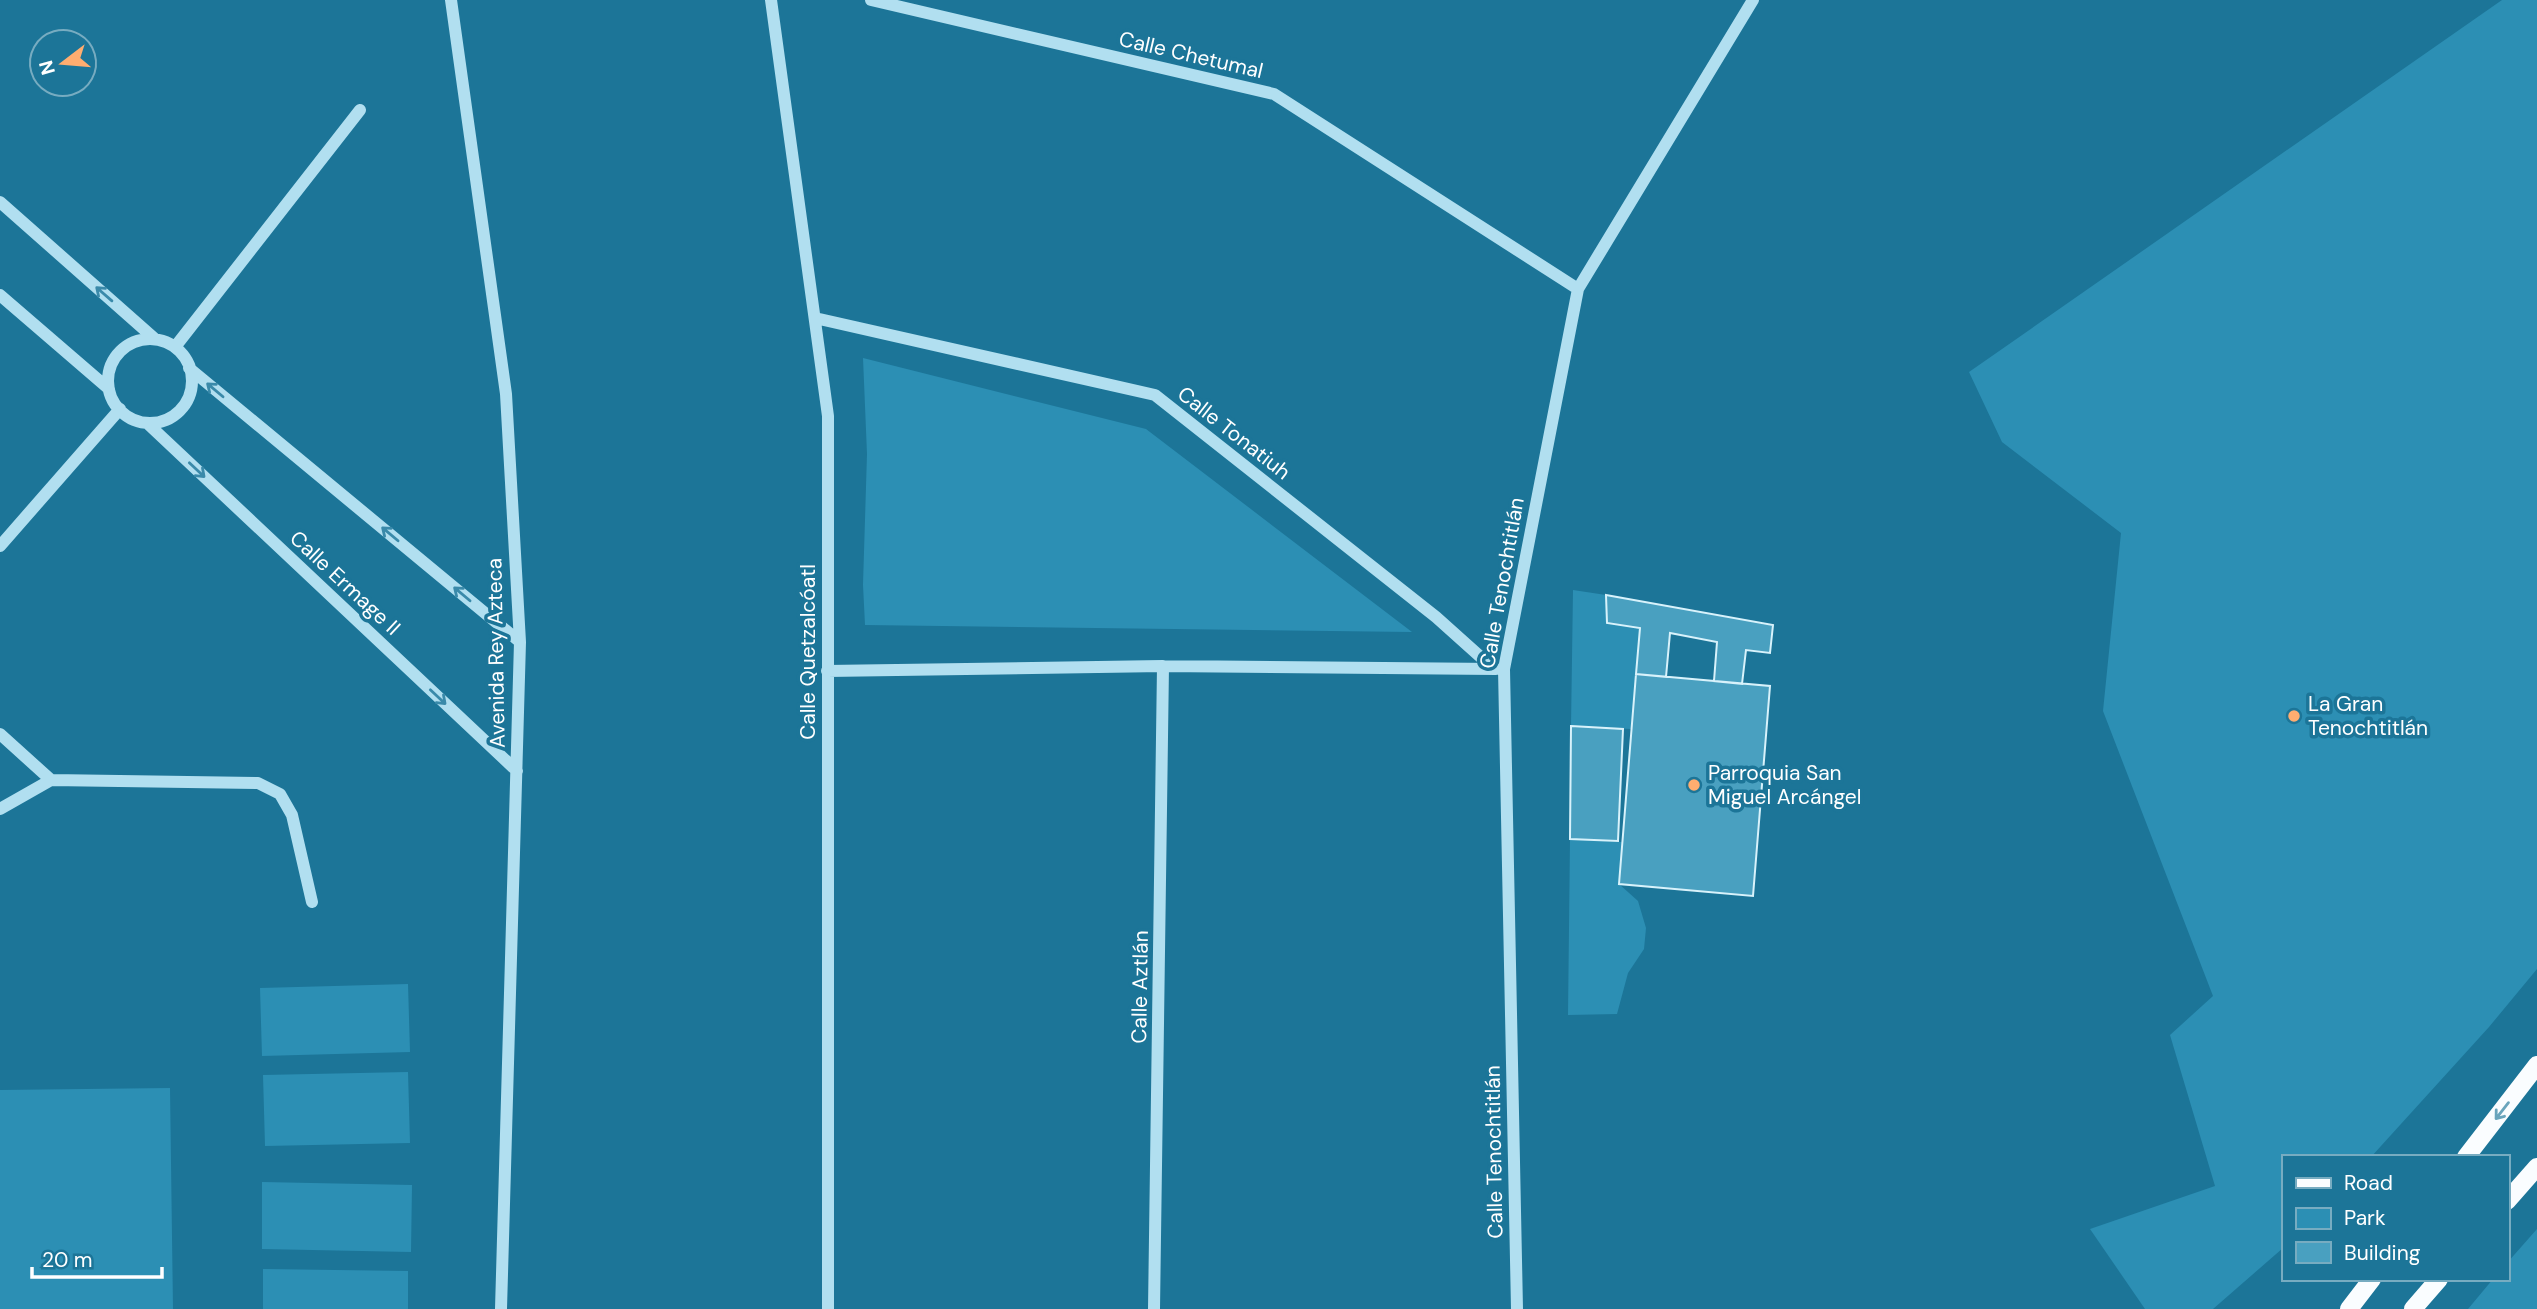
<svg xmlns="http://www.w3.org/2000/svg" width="2537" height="1309" viewBox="0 0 2537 1309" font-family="'DM Sans',sans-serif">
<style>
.green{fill:#2c8fb4}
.building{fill:#49a0c0;stroke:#d8f2fb;stroke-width:2}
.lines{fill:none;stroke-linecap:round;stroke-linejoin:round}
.minor{stroke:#b1dff0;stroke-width:12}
.major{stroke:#fafdff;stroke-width:18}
.oneway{stroke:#3a8aaa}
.oneway2{stroke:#6aa5bc}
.poi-dot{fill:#ffad70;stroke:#1c7598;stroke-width:2.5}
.labels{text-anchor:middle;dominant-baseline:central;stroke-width:7;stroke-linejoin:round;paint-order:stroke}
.street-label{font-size:21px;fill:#fff;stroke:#1c7598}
.poi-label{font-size:21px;fill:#fff;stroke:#1c7598;text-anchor:start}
</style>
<rect width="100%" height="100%" fill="#1c7598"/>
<path class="green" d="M2502,0H2537V969L2489,1027L2371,1157H2283V1248L2213,1309H2145L2090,1229L2215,1186L2170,1035L2213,996L2103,711L2121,533L2002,442L1969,372Z
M863,358L1146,429L1412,632L865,625L863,585L867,454Z
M1573,590L1606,595L1607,623L1640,628L1631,729L1571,726Z
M1570,839L1622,842L1619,884L1638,901L1646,928L1644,949L1628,973L1617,1014L1568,1015Z
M408,984L410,1052L262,1056L260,988Z
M408,1072L410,1143L265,1146L263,1075Z
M170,1088L173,1309H0V1090Z
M262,1182L412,1185L411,1252L262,1249Z
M2537,1229V1309H2468L2493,1279H2507V1263Z
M263,1269L408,1271V1309H263Z"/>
<path class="building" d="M1606,595L1773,625L1770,653L1746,650L1742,684L1714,681L1717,642L1670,633L1666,677L1636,674L1640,628L1607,623Z
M1636,674L1770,686L1753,896L1619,884Z
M1571,726L1623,729L1618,841L1570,839Z"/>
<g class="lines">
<path class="minor" d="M451,0L506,394L520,642L501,1309
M771,0L828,416V1309
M871,0L1274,94L1578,289
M0,202L155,339
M0,295L109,389
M815,318L1155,395L1436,617L1494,669
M108 381a42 42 0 1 1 84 0a42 42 0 1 1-84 0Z
M175,347L360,110
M189,368L520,642
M147,423L517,771
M0,546L120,409
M827,671L1163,666L1496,669
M0,734L51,780
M0,809L51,780L258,783L280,794L292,815L312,902
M1154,1309L1163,666
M1517,1309L1504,669L1578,289L1753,0"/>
<path class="major" d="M2466,1157L2537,1065
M2507,1201L2537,1167
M2349,1309L2372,1279
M2413,1309L2439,1279"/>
</g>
<defs><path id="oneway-shaft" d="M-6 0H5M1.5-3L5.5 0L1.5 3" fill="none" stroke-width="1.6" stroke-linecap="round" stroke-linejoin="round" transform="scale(1.75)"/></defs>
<g class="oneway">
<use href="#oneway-shaft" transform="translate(104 294) rotate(-139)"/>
<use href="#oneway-shaft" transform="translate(215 390) rotate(-140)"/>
<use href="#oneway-shaft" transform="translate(197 470) rotate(43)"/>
<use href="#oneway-shaft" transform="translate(390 534) rotate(-140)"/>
<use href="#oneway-shaft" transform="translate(462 594) rotate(-140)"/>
<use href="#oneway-shaft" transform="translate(438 697) rotate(43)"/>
</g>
<use class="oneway2" href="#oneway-shaft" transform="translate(2502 1111) rotate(128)"/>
<g class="poi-dot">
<circle cx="2294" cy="716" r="7"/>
<circle cx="1694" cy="785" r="7"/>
</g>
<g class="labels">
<g class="street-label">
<text transform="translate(1191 55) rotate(13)">Calle Chetumal</text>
<text transform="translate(1234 433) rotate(38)">Calle Tonatiuh</text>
<text transform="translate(345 583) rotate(43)">Calle Ermage II</text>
<text transform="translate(1502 583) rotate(-80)">Calle Tenochtitlán</text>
<text transform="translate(808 652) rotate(-90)">Calle Quetzalcóatl</text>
<text transform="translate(496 653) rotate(-91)">Avenida Rey Azteca</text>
<text transform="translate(1140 987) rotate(-89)">Calle Aztlán</text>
<text transform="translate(1494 1152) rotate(-91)">Calle Tenochtitlán</text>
</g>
<g class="poi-label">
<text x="2308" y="704">La Gran<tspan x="2308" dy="24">Tenochtitlán</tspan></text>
<text x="1708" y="773">Parroquia San<tspan x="1708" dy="24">Miguel Arcángel</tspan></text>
</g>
</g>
<rect x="2282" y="1155" width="228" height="126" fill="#1c7598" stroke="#77acc1" stroke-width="2"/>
<rect x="2296" y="1178" width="35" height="10" fill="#fafdff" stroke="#77acc1" stroke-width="2"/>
<text x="2344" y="1190" font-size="21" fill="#ffffff">Road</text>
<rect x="2296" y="1208" width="35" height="21" fill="#2c8fb4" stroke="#77acc1" stroke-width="2"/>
<text x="2344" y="1225" font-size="21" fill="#ffffff">Park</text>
<rect x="2296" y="1242" width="35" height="21" fill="#49a0c0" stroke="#77acc1" stroke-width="2"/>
<text x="2344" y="1260" font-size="21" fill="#ffffff">Building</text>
<g transform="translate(63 63) rotate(254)"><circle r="33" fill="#1c7598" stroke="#77acc1" stroke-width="2"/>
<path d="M0-5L12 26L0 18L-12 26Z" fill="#ffad70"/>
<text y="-10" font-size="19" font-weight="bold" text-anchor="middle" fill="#ffffff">N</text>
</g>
<path d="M32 1267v10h130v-10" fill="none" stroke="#ffffff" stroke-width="3.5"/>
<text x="42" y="1267" font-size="21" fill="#ffffff" stroke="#1c7598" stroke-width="5" paint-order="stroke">20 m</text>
</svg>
